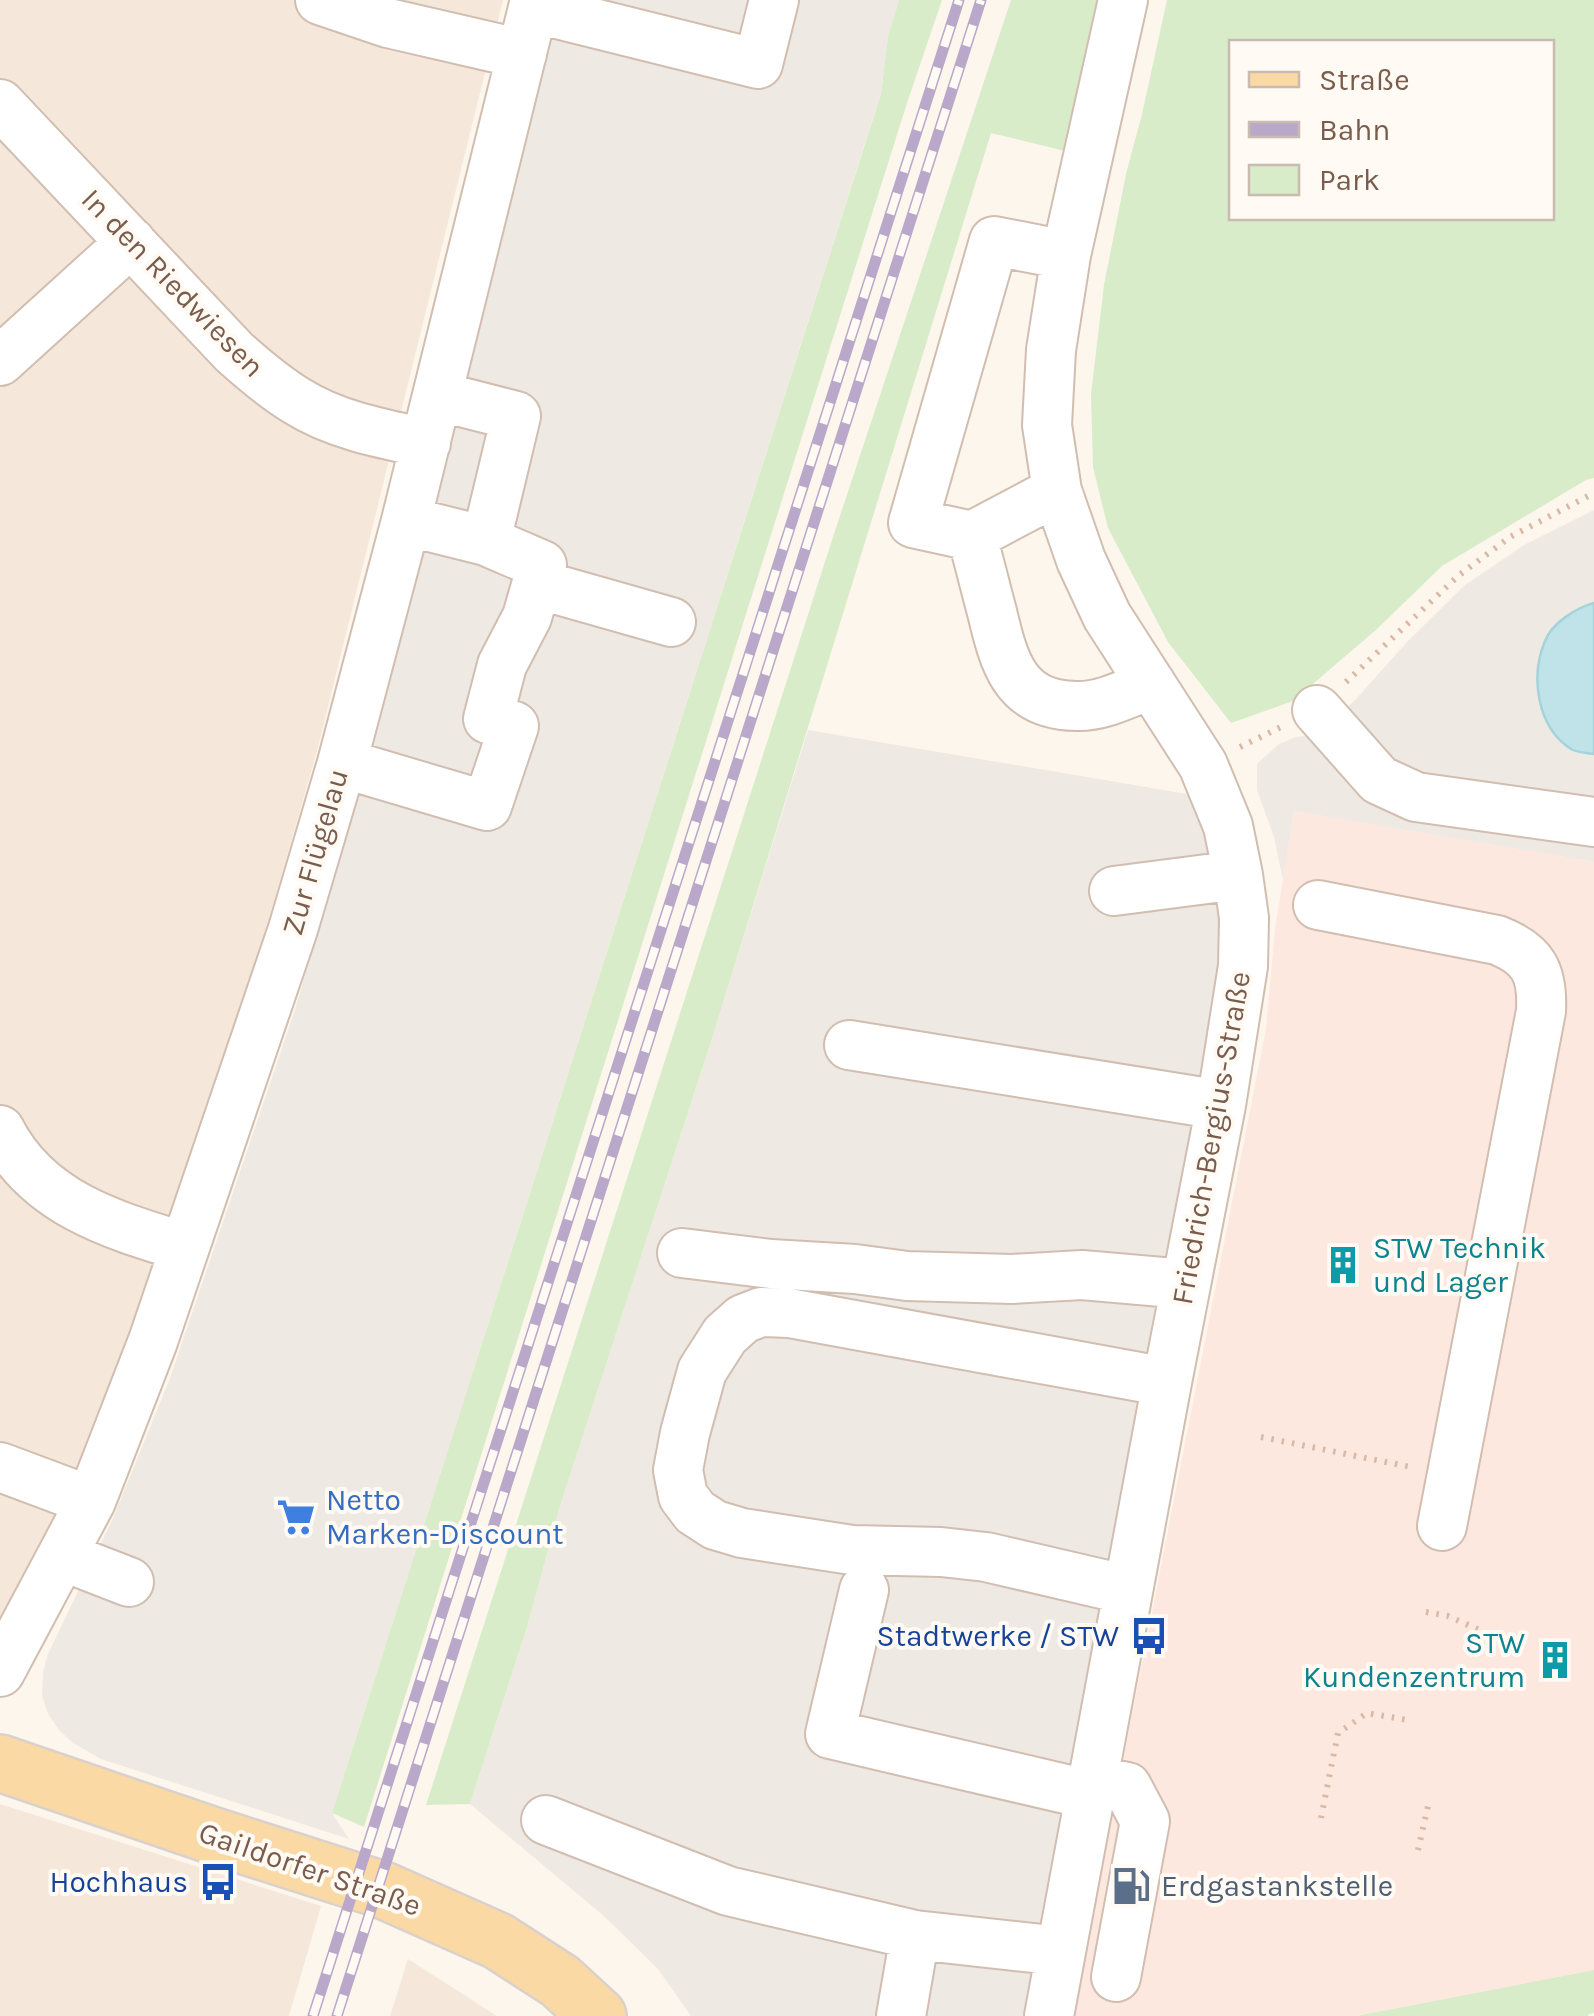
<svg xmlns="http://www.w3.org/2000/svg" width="1594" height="2016" viewBox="0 0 1594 2016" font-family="Karla,sans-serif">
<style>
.residential{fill:#f5e8da}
.commercial{fill:#fde8e0}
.industrial{fill:#efe9e4}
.green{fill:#d8ecc9;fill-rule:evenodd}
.water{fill:#bfe3e8;stroke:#a5d3da;stroke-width:2.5}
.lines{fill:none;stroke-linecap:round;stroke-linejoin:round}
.minor-casing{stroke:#d1beb0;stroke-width:52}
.major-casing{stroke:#dad1cd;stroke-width:60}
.path{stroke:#d9b8a5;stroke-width:6;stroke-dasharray:2.5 8;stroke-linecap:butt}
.minor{stroke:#fff;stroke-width:48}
.major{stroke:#fbd9a5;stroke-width:55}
.rail-casing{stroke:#b9a8c9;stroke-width:11}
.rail{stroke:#fffaf3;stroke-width:8;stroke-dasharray:22;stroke-linecap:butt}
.labels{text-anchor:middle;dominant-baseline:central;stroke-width:8;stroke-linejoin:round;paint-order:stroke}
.street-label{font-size:30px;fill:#7a5c4d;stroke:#fffaf3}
.culture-label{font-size:30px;fill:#0d838f;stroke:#fffaf3;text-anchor:start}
.shop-label{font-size:30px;fill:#366cbe;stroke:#fffaf3;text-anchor:start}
.transit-label{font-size:30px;fill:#164399;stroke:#fffaf3;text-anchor:end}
.service-label{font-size:30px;fill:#4e5e75;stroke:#fffaf3;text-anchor:start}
</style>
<rect width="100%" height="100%" fill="#fdf6ec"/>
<path class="residential" d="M0,0H503L316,755L245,1002L143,1297L69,1486L0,1627Z
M0,1804L321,1906L289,2016H0Z
M408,1959L497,2016H390Z"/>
<path class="commercial" d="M1294,811L1594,862V1970L1356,2016H1073L1266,1029L1275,929Z"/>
<path class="industrial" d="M561,0H899L888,36L881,93L332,1813L349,1839L101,1759L73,1743L59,1730L48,1714L42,1696L43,1672L48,1654L114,1516L170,1378L294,1013L368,761L450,447Z
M1594,510V862L1294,811L1283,880L1274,837L1257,790V764L1279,744L1296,737L1318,735L1356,699L1407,642L1465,585L1524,545Z
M808,730L1193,795L1211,832L1220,893L1222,966L1032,2016H691L658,1969L605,1917L470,1804L527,1627L561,1503L715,1029Z"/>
<path class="green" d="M899,0H942L907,103L364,1827L332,1813L881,94L888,36Z
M1011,0H1107L1073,153L991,133L715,1029L561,1503L527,1627L470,1804L426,1805L832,540Z
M1167,0H1594V478L1586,480L1442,566L1377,629L1293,701L1231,723L1168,642L1108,528L1093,467L1091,394L1104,285L1126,174L1142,114ZM1232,42H1552V218H1232Z
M1594,1970V2013L1589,2014L1588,2016H1356Z"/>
<path class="water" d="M1594,603V754C1586,753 1578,753 1571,749C1537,727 1530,677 1545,641C1552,623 1576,608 1594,603Z"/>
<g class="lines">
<g class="minor-casing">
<path id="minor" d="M320,0L388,23L522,54
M533,8L758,64L774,0
M0,104L234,352C254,370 274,387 297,401C335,425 383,434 426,443
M1066,255L994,241L913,523L972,536C979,561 985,586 992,612C1004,662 1014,705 1076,706C1102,707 1128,693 1151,684
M0,361L131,242
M406,521L486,541L516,416L438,396
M972,536L1057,491
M537,584L671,622
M1317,710L1379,780L1416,797L1594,822
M342,763L487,806L514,726L488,719L502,665L527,617L542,565L486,541
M1114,891L1238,875
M1318,905L1497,940C1533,954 1543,972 1541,1011L1442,1526
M849,1045L1221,1105
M0,1130C37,1203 112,1225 185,1247
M682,1253L771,1264L855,1269L907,1276L1012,1279L1082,1275L1185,1284
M0,1467L91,1501
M62,1556L129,1582
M864,1590L830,1734L1091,1795
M1128,1590L986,1557L941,1552L852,1550L742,1533L715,1525L695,1512L683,1496L678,1470L685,1433L702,1371L725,1335L743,1319L761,1312L789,1313L1167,1382
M0,1672L91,1501L153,1341L293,929L342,763L406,521L535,0
M1093,1780L1127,1787L1145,1821L1116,1977
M546,1820L728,1891L915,1935L1061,1951
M901,2016L915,1935
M1049,2016L1167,1382L1221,1105L1243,966L1244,918L1238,875L1228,826L1203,765L1107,616L1081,560L1057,491L1047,425L1051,350L1066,255L1123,0"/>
</g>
<g class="major-casing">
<path id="major" d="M0,1763L214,1836L383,1890L498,1941L560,1981L598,2016"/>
</g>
<path class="path" d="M1346,682L1458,576L1510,537L1594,493
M1240,747L1283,726
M1261,1437L1411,1467
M1426,1612L1448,1616L1520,1648
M1321,1818L1338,1733L1367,1713L1407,1720
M1418,1850L1428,1806"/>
<use href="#minor" class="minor"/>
<use href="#major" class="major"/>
<g class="rail-casing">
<path id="rail" d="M313,2016L959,0
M337,2016L981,0"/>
</g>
<use href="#rail" class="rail"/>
</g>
<defs>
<g id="building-bare" transform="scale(3)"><path d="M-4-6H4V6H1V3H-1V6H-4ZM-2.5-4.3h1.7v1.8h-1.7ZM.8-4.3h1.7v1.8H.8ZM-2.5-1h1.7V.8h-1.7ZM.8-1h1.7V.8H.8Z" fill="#0f9aa8" stroke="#fffaf3" stroke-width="2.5" paint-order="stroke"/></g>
<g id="supermarket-bare" transform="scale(3)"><path d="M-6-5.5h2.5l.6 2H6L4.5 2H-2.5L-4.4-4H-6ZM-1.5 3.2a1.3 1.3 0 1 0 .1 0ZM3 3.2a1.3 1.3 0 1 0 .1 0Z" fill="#3f7fe0" stroke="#fffaf3" stroke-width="2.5" paint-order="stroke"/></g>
<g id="bus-bare" transform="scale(3)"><path d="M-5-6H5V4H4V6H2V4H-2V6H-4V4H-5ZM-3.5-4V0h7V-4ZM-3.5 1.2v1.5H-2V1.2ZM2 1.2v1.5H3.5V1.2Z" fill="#1a4fb4" stroke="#fffaf3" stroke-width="2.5" paint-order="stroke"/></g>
<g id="fuel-bare" transform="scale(3)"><path d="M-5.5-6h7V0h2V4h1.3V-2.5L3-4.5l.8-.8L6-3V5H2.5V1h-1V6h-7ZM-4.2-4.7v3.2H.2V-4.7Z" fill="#5c6f8a" stroke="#fffaf3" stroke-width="2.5" paint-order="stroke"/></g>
</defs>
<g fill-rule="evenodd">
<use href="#building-bare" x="1343" y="1265"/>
<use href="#supermarket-bare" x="296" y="1517"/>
<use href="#bus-bare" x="1149" y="1636"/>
<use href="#building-bare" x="1555" y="1660"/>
<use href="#bus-bare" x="218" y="1882"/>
<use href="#fuel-bare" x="1131" y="1886"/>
</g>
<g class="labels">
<g class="street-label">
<text transform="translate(173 283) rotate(46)">In den Riedwiesen</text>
<text transform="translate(315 852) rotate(-74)">Zur Flügelau</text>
<text transform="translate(1211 1138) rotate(-80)">Friedrich-Bergius-Straße</text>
<text transform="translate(310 1869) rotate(19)">Gaildorfer Straße</text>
</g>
<g class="culture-label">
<text x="1373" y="1248">STW Technik<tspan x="1373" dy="34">und Lager</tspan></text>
<text x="1525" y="1643" text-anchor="end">STW<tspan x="1525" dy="34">Kundenzentrum</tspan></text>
</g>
<g class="shop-label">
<text x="326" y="1500">Netto<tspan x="326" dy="34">Marken-Discount</tspan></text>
</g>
<g class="transit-label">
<text x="1119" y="1636">Stadtwerke / STW</text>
<text x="188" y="1882">Hochhaus</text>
</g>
<g class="service-label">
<text x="1161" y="1886">Erdgastankstelle</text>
</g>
</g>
<rect x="1229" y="40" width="325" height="180" fill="#fffaf3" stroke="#cabbb1" stroke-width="2.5"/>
<rect x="1249" y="72" width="50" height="15" fill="#fbd9a5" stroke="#cabbb1" stroke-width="2.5"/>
<text x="1319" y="90" font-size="30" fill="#7a5c4d">Straße</text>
<rect x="1249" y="122" width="50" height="15" fill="#b9a8c9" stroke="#cabbb1" stroke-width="2.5"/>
<text x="1319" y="140" font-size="30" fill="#7a5c4d">Bahn</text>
<rect x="1249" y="165" width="50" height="30" fill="#d8ecc9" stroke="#cabbb1" stroke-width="2.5"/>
<text x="1319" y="190" font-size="30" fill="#7a5c4d">Park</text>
</svg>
